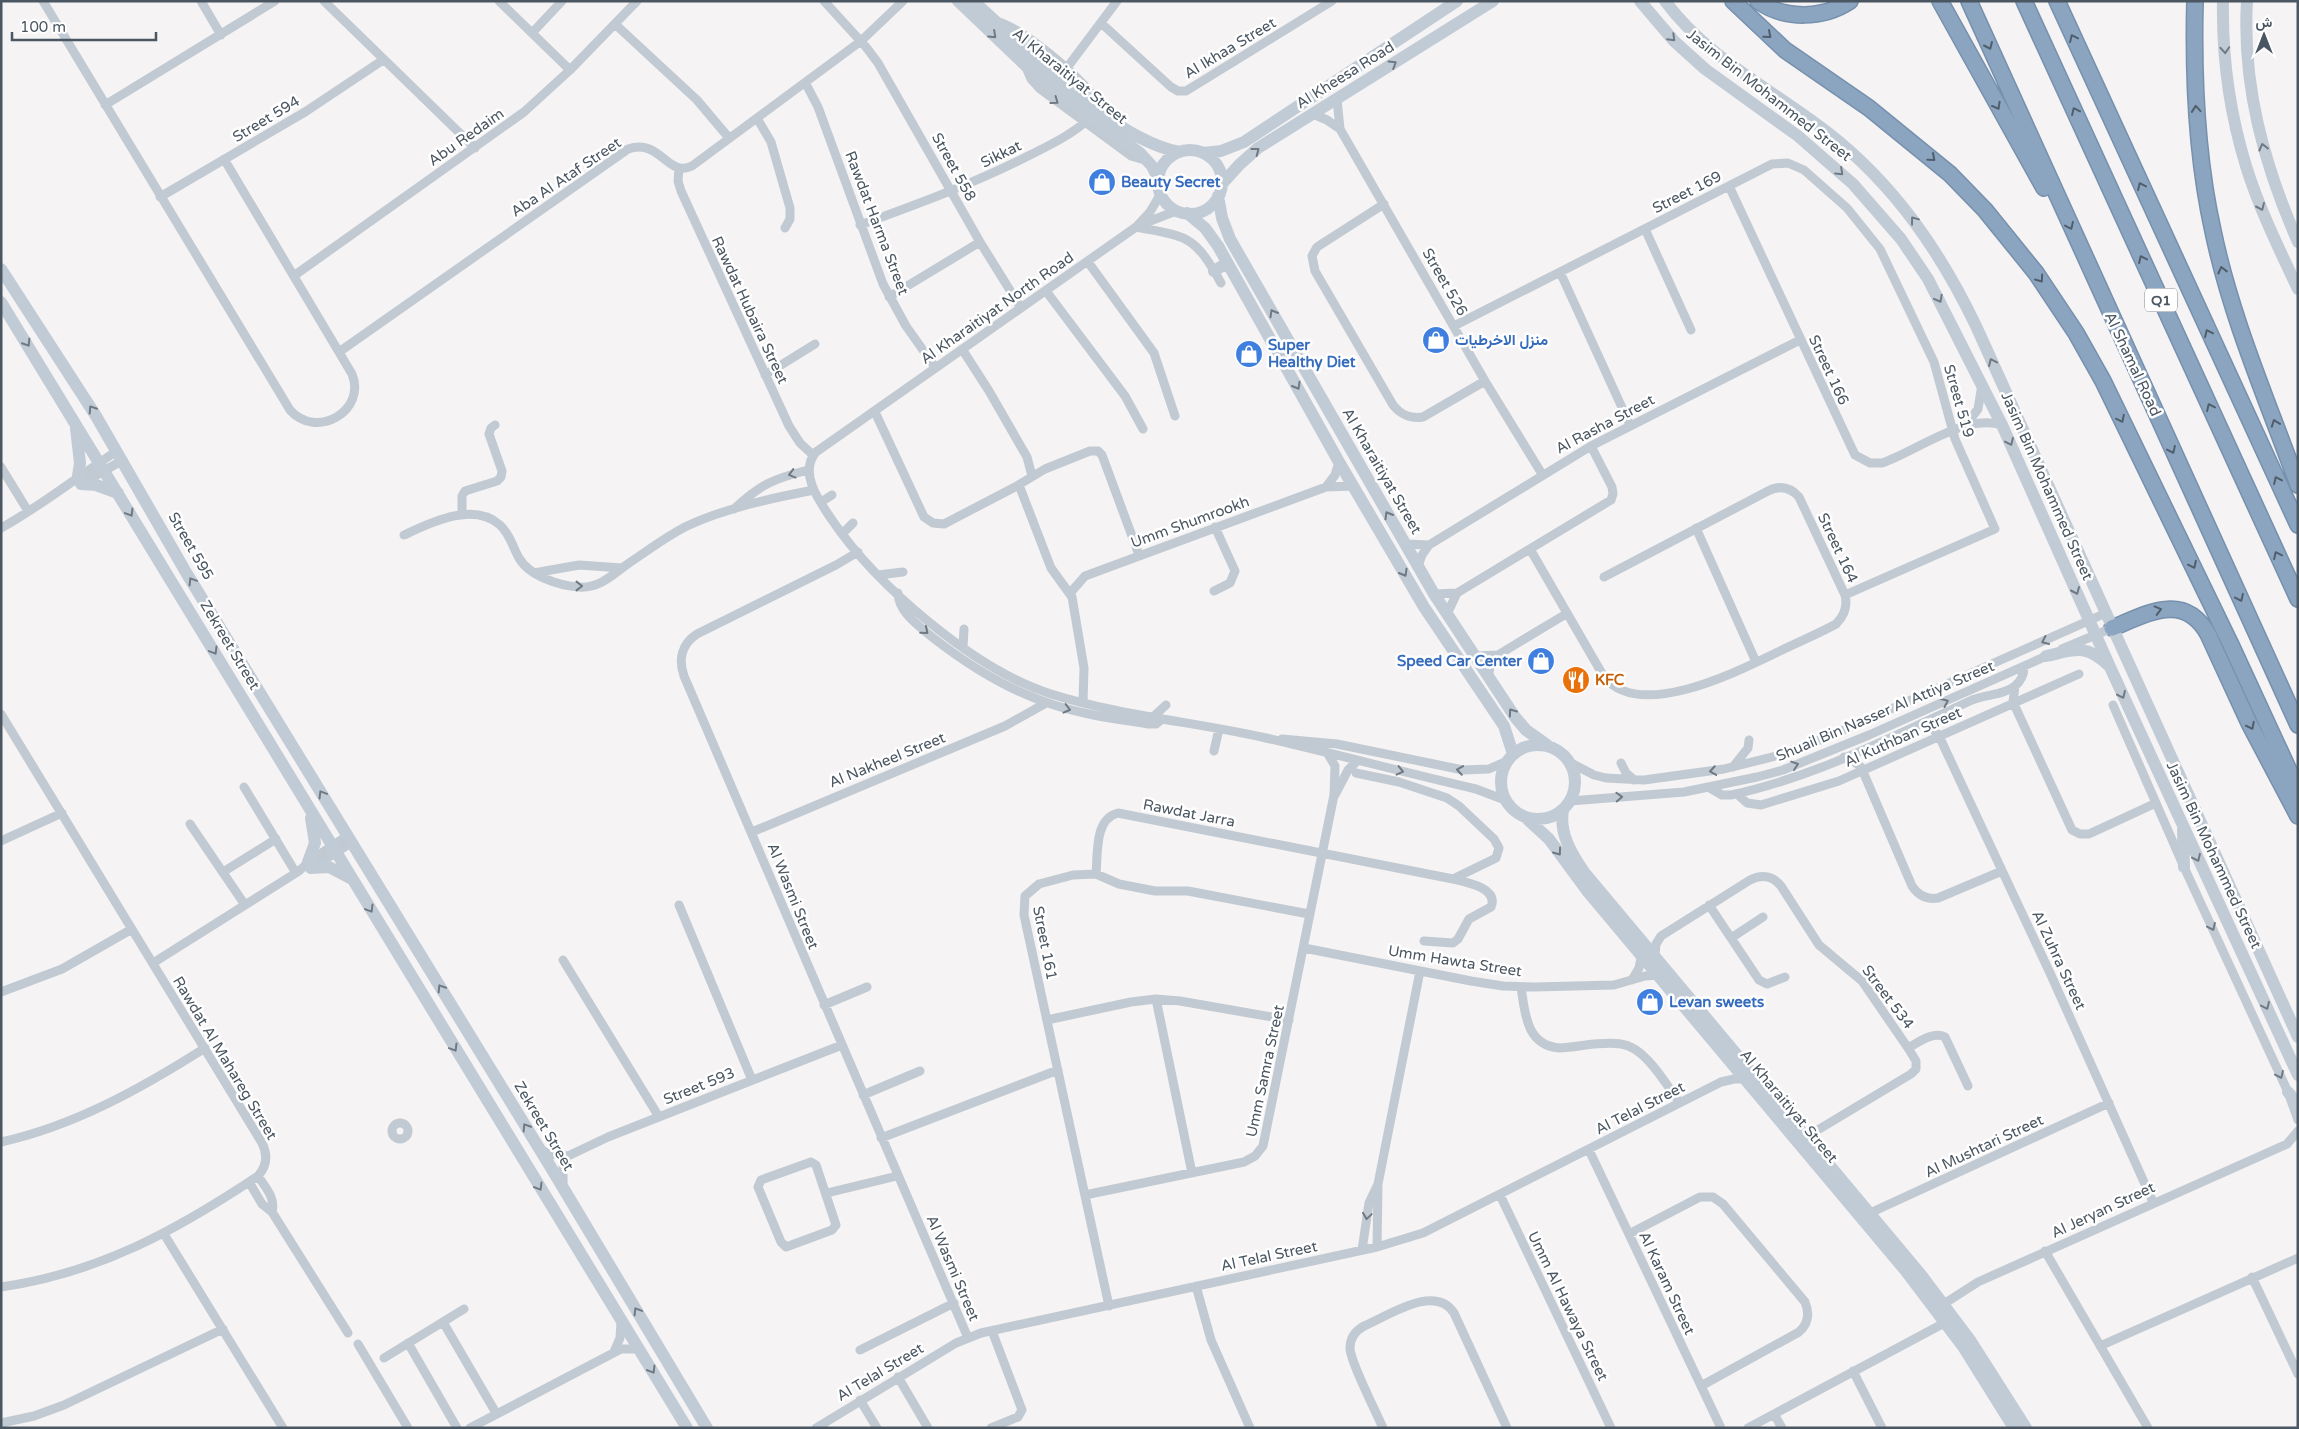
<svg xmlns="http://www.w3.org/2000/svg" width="2299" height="1429" viewBox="0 0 2299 1429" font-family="'Varela Round',Vazirmatn,sans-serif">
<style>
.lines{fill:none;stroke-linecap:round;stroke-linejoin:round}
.highway-casing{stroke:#7690ad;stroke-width:18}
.street{stroke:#c1cad2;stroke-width:9}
.secondary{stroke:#c1cbd6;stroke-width:12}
.highway{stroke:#8ba5c1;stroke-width:15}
.oneway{stroke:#6e7984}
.oneway2{stroke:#505e6b}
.oneway3{stroke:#6e7983}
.labels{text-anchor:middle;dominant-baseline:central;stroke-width:5;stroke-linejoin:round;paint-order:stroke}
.shield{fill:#fff;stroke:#808990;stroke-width:1}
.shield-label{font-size:14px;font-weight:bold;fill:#4a5661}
.street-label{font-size:15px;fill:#4a5661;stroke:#fff}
.shop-label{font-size:15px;font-weight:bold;fill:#366cbe;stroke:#fff;text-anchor:start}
.food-label{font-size:15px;font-weight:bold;fill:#c56008;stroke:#fff;text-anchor:start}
</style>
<rect width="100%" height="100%" fill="#f5f3f3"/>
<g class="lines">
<g class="highway-casing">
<path id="highway" d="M1733,1L1785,50L1869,108L1950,174L1985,210L2036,273L2076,333L2103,381L2231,645L2298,790
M1758,1C1785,20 1823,19 1850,1
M1940,1L2044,188
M1969,1L2298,725
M2024,1L2298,599
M2057,1L2298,525
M2195,1C2193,78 2196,155 2213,231C2231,318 2268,402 2298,485
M2112,628C2147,614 2184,591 2208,634L2249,723L2298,816"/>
</g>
<path class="street" d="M43,1L290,410C316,440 367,411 352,374L224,159
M201,1L221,35
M324,1L475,148
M499,1L570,70
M824,1L866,47L878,63L980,242L1021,308
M999,22C1026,30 1096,88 1104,114
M1101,23L1171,87L1178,91H1186L1332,1
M615,24L697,100L729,138
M532,33L562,1
M1025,65L1031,79L1040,89L1131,156L1148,161
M1066,69L1117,1
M806,84L818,107L883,284L906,326L935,367
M1337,99L1340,129L1485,381L1542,474
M105,105L275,1
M1313,114L1327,120L1340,129
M757,118L771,142L790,208V219L785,228
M679,168L678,181L681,191L789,426L800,443L813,455
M1729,186L1855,455L1870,463H1882C1917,451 1965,413 2002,425
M1160,195L1150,212L1136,227L816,452C798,473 820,502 832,520C877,586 975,670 1051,694C1121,716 1195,722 1266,738C1336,754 1406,773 1476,789L1505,800
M160,197L305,112L383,60
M1384,204L1317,247L1312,256L1315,271L1393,405C1401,415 1410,419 1423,417L1485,381
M860,225C918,204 975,183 1030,155C1052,144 1073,134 1091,117
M1140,225L1176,211
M1136,227C1187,237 1194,234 1221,283
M1645,229L1691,330
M1088,262L1154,353L1175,416
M1560,272L1630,425
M295,275L524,112L570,70L637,1
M1046,291L1125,396L1143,429
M889,297L980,242
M1454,326L1772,164L1788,163L1804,170L1847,208L1880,249L1934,362L1955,439L1995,529L1845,595
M962,349L989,391L1027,457L1032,476
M339,352L628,149C661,138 667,178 692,166L861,41L903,1
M765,375L815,344
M875,412L924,517L933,523L944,524L1015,487L1045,469L1090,451H1098L1102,455L1139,555
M1966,425L1978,409L1982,385
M1,467L28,511
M81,484L123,460
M1019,485L1051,568L1072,597L1084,668L1083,703
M1326,487L1335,475L1339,462
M821,502L832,495
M734,509C761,484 773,479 808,470
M462,515V496L465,491L497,481L501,477L502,471L489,434L491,428L495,425
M1,528C43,505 78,476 117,451
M1696,528L1756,662
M842,534L853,523
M404,535C430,523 473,501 500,525C510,534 513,548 519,558C529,576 560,586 579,587C601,589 615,572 632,561C650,549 667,536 687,526C726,508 772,498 814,490
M1405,544L1429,545
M1530,549L1604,677C1641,722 1740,670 1780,651C1798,642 1818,634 1836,624C1844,616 1848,607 1845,595L1799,497C1790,487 1780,485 1768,491L1604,577
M858,552L836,565L697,634C682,644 678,659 684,676L968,1338
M1418,566L1422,555L1429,545L1591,446L1800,340
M534,573L579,565L622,568
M878,575L903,572
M1214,591L1230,583L1235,571L1215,527
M1071,592L1085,576L1326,487L1354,486
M898,593C899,613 918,625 932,637C969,666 1009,691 1054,705C1085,715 1117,719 1148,724H1156L1162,719
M1434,594L1457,593L1611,500L1613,494L1612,487L1591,446
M1447,614L1457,593
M963,648L964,629
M2062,649L2112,628
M1474,656L1498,655L1566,614
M1488,677L1490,667L1498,655
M2015,686L2013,702L2072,830L2080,834H2089L2156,803
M2113,705L2184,867L2288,1092L2298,1120
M1,714L262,1143C268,1155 267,1166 258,1176C177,1230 99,1273 1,1287
M1153,717L1166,705
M1922,723L1933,729L1939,736L2050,973L2153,1202
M1282,739L1337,744L1463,770L1489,769L1507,761
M1214,751L1219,729
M1844,757L1853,761L1861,767L1912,886C1918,895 1926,900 1938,898L2002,871
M1571,763L1594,775L1606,778L1644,780L1724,769L1776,756L1828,737L2106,613
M1621,763L1626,773L1634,780
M1733,767L1748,748L1749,740
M1356,773L1399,782L1447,798L1459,806L1494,839L1499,848L1496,858L1453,879
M244,787L296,873
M1710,788L1722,795H1731C1815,777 1894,736 1972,700C1986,694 2002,696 2015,686C2021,681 2024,675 2024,667
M1737,794L1747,803L1761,805L1839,781L2079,674
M1335,795L1348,770L1357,761
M1570,801L1684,792L1757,777L1783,770L1869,735L2051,654
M190,824L245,905
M752,832L1005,726L1046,703
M1,841L62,813
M313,867L351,843
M223,872L276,839
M1096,874C1098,854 1094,819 1118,813L1453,879C1466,882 1499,888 1491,907L1469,919L1458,939L1453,943L1424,941
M679,905L752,1080
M1709,905L1759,980L1767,984L1785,977
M1731,938L1763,917
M1304,948L1471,981L1503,986L1535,987L1614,985L1645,976L1660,975
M1655,955L1656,944L1661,936L1750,880C1762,874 1773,876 1781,886L1819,945L1862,981L1908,1048L1916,1061V1069L1911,1074L1806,1137
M563,960L659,1117
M153,963L299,871L311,860L347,836
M1632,980L1639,968L1642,954
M1521,987C1525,1013 1526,1045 1559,1048C1579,1047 1601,1041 1621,1044C1646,1047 1666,1085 1680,1103
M1,992L62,969L132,929
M1156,999L1192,1173
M824,1005L867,987
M1047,1020L1131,1002L1156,999L1180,1001L1289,1020
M1908,1048C1919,1042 1933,1031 1945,1037L1968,1086
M863,1095L920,1071
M392 1131a8 8 0 1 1 16 0a8 8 0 1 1-16 0Z
M881,1138L1058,1070
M1,1142C74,1126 142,1088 205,1048
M540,1149L549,1154L568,1156L608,1137L842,1045
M1589,1150L1721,1428
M811,1162L816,1165L836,1225L832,1230L786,1247L781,1242L758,1187L761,1180Z
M258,1176C265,1187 276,1198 272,1212
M249,1182L262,1204L272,1212L348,1333
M563,1184V1164L568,1156
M827,1193L897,1176
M1085,1195L1244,1162L1255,1156L1263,1146L1334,795L1335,766L1328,754
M1500,1195L1611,1428
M1870,1213L2109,1103
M164,1234L283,1428
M1629,1234L1700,1197H1713L1723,1204L1805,1302C1810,1314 1808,1324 1799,1332L1701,1386
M1377,1247L1378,1184L1420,971
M1362,1250L1369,1203L1378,1184
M2045,1251L2148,1428
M2252,1277L2298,1374
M1196,1286L1211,1340L1250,1428
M1109,1306L1024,915L1025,896L1039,884L1073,875L1096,874L1119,884L1155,891H1188L1309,914
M1939,1307L1978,1282L2287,1144L2298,1131
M443,1322L496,1413
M408,1343L457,1428
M358,1344L408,1428
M2100,1346L2298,1258
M860,1350L954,1303
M614,1352L620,1338L621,1322
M384,1358L464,1309
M1853,1371L1882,1428
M898,1377L928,1428
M860,1400L877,1428
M1774,1414L1782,1428
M1,1423L34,1416L64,1405L223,1329
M470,1428L621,1349H638
M816,1428L956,1343L981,1333L1377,1247L1423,1233L1721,1082L1734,1079H1745
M991,1428L1018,1417L1022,1410L992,1331
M1383,1428C1376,1412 1350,1361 1350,1348C1350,1338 1355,1331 1364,1326C1388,1316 1435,1283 1454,1313L1507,1428
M1748,1428L1948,1321"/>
<path class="secondary" d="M958,1L1025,65L1082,110L1140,153L1152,166L1158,178
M973,1C1027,48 1109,138 1179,152
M1640,1L1674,41L1705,69L1798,136L1853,184L1901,239L1928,279L2002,425L2110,667L2298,1075
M1665,1C1708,59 1772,89 1827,132C1894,184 1940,251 1976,326L2298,1037
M2223,1C2222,56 2230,114 2246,166C2259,208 2279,249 2298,289
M2247,1C2242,85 2264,165 2298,242
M1158 182a32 32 0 1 1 64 0a32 32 0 1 1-64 0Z
M1204,153L1221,151L1244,142L1457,1
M1221,185L1239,165L1258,148L1493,1
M1218,196L1222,218L1230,239L1434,594L1515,717L1526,730L1547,745
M1187,213L1205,228L1218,246L1339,462L1424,607L1504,726L1513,754
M1,269L96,416L187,574L550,1166L707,1428
M1214,271L1227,263
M1,302L687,1428
M76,428L80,463L78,476
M81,484L96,485L118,493
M2046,656C2074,650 2085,643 2108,665
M1501 782a37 37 0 1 1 74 0a37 37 0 1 1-74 0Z
M1563,810C1559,833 1571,853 1584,872L1922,1276L1970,1340L2026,1428
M1525,817L1549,839L1588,892L1905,1270L1964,1348L2014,1428
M2183,830L2184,867
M308,862L315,843L311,818
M311,868L329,867L350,878
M2288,1092L2298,1104
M1,1427V1428"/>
<use href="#highway" class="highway"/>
</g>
<defs><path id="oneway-chevron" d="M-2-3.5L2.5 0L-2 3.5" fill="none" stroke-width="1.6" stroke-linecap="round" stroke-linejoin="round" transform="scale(1.25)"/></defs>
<g class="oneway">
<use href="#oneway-chevron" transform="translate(993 35) rotate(43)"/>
<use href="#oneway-chevron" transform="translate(1672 38) rotate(45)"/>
<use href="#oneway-chevron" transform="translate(2225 50) rotate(86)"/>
<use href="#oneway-chevron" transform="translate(1393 64) rotate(-32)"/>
<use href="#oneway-chevron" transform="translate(2263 147) rotate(-104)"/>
<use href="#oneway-chevron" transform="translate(1256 151) rotate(-37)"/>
<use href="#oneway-chevron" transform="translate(1840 172) rotate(43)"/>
<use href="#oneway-chevron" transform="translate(2261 207) rotate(66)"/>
<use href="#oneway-chevron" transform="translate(1914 220) rotate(-127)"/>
<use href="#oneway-chevron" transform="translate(1939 299) rotate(62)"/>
<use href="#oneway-chevron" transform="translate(1273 313) rotate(-120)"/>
<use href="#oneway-chevron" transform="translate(27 343) rotate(58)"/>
<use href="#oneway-chevron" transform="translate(1992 362) rotate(-115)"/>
<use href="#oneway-chevron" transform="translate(1297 386) rotate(60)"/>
<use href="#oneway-chevron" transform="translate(92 409) rotate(-123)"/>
<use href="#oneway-chevron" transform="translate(2010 442) rotate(65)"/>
<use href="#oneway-chevron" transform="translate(130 513) rotate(59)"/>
<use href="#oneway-chevron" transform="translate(1388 515) rotate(-120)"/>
<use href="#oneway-chevron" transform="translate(1404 573) rotate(60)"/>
<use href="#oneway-chevron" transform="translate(192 581) rotate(-121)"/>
<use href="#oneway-chevron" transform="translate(2076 591) rotate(66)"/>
<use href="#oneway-chevron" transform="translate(214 651) rotate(59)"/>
<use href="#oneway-chevron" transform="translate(2122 695) rotate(65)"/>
<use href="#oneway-chevron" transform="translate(1512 712) rotate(-125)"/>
<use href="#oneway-chevron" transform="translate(322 794) rotate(-121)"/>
<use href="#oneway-chevron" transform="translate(1558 852) rotate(54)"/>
<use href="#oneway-chevron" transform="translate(2197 858) rotate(65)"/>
<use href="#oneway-chevron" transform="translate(370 909) rotate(59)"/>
<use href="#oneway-chevron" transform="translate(441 988) rotate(-122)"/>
<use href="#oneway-chevron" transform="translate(2266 1006) rotate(65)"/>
<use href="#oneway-chevron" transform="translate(454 1048) rotate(59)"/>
<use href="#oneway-chevron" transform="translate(526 1127) rotate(-122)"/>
<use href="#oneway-chevron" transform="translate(539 1187) rotate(59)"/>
<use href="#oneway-chevron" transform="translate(637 1311) rotate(-121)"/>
<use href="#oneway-chevron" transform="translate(652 1370) rotate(59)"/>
</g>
<g class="oneway2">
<use href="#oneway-chevron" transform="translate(1768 35) rotate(41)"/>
<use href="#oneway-chevron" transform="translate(2073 38) rotate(-115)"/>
<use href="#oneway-chevron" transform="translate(1989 46) rotate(66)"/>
<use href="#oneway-chevron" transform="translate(1997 106) rotate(61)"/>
<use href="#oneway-chevron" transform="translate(2196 109) rotate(-95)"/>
<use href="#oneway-chevron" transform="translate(2075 111) rotate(-115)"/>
<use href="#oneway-chevron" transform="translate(1932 158) rotate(41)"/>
<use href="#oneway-chevron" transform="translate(2141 186) rotate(-115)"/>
<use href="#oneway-chevron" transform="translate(2070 226) rotate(65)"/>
<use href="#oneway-chevron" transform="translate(2142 259) rotate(-115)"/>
<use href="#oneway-chevron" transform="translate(2222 270) rotate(-104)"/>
<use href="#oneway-chevron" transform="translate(2040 279) rotate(55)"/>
<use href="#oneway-chevron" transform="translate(2208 333) rotate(-115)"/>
<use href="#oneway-chevron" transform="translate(2210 407) rotate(-115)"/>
<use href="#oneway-chevron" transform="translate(2121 419) rotate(64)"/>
<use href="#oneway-chevron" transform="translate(2275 423) rotate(-110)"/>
<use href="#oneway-chevron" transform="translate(2172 450) rotate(65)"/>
<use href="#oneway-chevron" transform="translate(2277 480) rotate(-115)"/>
<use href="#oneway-chevron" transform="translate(2277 555) rotate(-115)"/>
<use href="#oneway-chevron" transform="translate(2193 565) rotate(64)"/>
<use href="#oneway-chevron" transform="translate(2240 598) rotate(65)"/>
<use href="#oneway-chevron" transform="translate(2158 610) rotate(-15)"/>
<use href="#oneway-chevron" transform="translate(2251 726) rotate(63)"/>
</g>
<g class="oneway3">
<use href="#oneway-chevron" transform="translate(1055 101) rotate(36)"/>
<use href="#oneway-chevron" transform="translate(792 474) rotate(165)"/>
<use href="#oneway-chevron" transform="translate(579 586)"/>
<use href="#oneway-chevron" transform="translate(925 631) rotate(40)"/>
<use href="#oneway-chevron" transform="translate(2045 641) rotate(156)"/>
<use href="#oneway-chevron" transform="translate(1945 702) rotate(-24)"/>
<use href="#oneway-chevron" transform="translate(1067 709) rotate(14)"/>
<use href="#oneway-chevron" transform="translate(1795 765) rotate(-19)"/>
<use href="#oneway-chevron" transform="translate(1460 770) rotate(-171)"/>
<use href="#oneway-chevron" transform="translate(1400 771) rotate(13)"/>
<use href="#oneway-chevron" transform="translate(1713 771) rotate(171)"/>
<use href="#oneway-chevron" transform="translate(1619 797) rotate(-2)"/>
<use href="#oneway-chevron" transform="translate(2212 927) rotate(65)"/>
<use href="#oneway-chevron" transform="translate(2280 1075) rotate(65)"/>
<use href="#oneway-chevron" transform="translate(1367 1216) rotate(98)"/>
</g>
<defs>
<g id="shop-disc" transform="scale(1.4375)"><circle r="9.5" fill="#3f7fe0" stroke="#fff"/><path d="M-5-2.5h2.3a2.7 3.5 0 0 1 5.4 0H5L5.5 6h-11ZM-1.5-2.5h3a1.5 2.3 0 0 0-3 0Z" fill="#fff"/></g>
<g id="restaurant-disc" transform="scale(1.4375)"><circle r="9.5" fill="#e8710a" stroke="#fff"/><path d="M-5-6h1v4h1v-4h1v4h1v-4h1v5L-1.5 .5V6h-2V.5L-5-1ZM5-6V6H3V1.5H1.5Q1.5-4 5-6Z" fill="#fff"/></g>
</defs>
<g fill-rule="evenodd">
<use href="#shop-disc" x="1102" y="182"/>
<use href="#shop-disc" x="1436" y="340"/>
<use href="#shop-disc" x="1249" y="354"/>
<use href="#shop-disc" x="1541" y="661"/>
<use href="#restaurant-disc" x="1576" y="680"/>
<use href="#shop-disc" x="1650" y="1002"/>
</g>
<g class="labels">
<rect class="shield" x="2145" y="288.5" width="32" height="23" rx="4"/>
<g class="shield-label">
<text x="2161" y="300">Q1</text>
</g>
<g class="street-label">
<text transform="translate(1230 48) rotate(-31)">Al Ikhaa Street</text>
<text transform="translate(1345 75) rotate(-32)">Al Kheesa Road</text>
<text transform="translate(1070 76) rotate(39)">Al Kharaitiyat Street</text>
<text transform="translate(1769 95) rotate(38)">Jasim Bin Mohammed Street</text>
<text transform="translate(266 119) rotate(-31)">Street 594</text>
<text transform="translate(466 137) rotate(-35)">Abu Redaim</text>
<text transform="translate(1001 154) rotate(-26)">Sikkat</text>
<text transform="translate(954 167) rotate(61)">Street 558</text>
<text transform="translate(566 177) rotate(-34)">Aba Al Ataf Street</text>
<text transform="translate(1687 192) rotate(-27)">Street 169</text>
<text transform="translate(877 223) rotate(69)">Rawdat Harma Street</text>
<text transform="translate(1445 282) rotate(60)">Street 526</text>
<text transform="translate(997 308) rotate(-35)">Al Kharaitiyat North Road</text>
<text transform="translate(750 310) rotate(65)">Rawdat Hubaira Street</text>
<text transform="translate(2133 364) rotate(65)">Al Shamal Road</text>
<text transform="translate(1829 370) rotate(65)">Street 166</text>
<text transform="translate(1959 401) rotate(74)">Street 519</text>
<text transform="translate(1605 424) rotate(-28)">Al Rasha Street</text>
<text transform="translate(1382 471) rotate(60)">Al Kharaitiyat Street</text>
<text transform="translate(2047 486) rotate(66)">Jasim Bin Mohammed Street</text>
<text transform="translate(1190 522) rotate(-20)">Umm Shumrookh</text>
<text transform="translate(191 546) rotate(60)">Street 595</text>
<text transform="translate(1838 548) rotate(65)">Street 164</text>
<text transform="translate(230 645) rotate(59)">Zekreet Street</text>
<text transform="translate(1885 711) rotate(-23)">Shuail Bin Nasser Al Attiya Street</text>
<text transform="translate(1903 737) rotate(-24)">Al Kuthban Street</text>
<text transform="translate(887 760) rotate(-22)">Al Nakheel Street</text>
<text transform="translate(1189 813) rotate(11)">Rawdat Jarra</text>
<text transform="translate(2214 855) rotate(65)">Jasim Bin Mohammed Street</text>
<text transform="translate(793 896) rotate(68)">Al Wasmi Street</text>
<text transform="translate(1045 943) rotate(79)">Street 161</text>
<text transform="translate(2059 960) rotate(65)">Al Zuhra Street</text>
<text transform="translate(1455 961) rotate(9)">Umm Hawta Street</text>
<text transform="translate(1888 997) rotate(53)">Street 534</text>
<text transform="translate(225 1058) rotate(59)">Rawdat Al Mahareg Street</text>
<text transform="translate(1265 1071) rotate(-78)">Umm Samra Street</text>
<text transform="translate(699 1086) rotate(-22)">Street 593</text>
<text transform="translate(1789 1106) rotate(50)">Al Kharaitiyat Street</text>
<text transform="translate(1640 1108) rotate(-27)">Al Telal Street</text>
<text transform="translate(544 1126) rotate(59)">Zekreet Street</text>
<text transform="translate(1984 1146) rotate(-25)">Al Mushtari Street</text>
<text transform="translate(2103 1210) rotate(-25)">Al Jeryan Street</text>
<text transform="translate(1269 1256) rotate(-12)">Al Telal Street</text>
<text transform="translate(953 1268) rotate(67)">Al Wasmi Street</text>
<text transform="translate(1667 1283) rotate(65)">Al Karam Street</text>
<text transform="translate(1568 1306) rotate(64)">Umm Al Hawaya Street</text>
<text transform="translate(880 1372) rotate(-31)">Al Telal Street</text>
</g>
<g class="shop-label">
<text x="1121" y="182">Beauty Secret</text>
<text x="1455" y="340">منزل الاخرطيات</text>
<text x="1268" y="345">Super<tspan x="1268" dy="17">Healthy Diet</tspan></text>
<text x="1522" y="661" text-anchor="end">Speed Car Center</text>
<text x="1669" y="1002">Levan sweets</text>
</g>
<g class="food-label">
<text x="1595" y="680">KFC</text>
</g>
</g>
<rect width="2299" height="1429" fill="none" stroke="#4a5661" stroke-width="5"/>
<g transform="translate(2264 35)" stroke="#ffffff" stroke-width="4" paint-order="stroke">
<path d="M0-4L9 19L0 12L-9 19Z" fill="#4a5661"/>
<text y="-8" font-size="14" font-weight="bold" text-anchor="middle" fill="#4a5661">ش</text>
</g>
<path d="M12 32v8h144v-8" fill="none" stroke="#4a5661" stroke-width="2.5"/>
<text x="20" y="32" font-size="15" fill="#4a5661" stroke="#ffffff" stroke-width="4" paint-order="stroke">100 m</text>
</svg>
